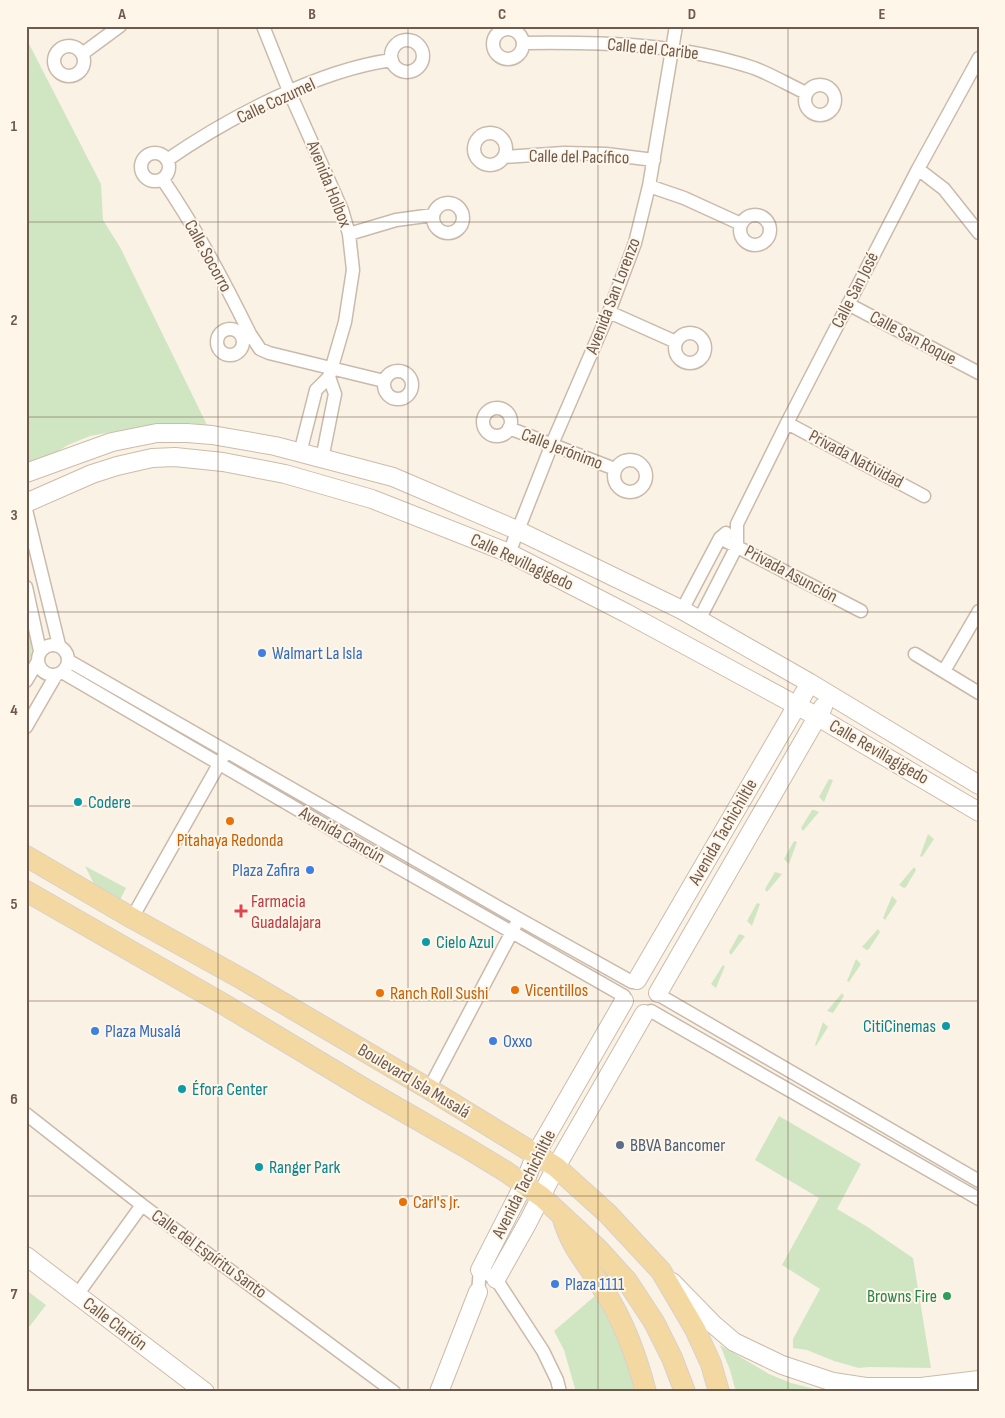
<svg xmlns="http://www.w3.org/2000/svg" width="1005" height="1418" viewBox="0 0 1005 1418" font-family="'Sofia Sans Condensed',sans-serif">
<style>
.green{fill:#d0e6c3}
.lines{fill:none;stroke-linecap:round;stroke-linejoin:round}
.street-casing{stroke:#cabaab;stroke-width:15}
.secondary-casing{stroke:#cdbbaa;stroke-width:20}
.primary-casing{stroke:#d7d1cd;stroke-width:22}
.street{stroke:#fff;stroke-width:12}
.secondary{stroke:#fff;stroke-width:18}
.primary{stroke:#f4d8a1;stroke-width:20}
.grid{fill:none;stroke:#705a4c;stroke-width:1;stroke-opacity:0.55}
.shop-dot{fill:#3f7fe0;stroke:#fdf6e9;stroke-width:2}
.culture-dot{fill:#0f9aa8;stroke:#fdf6e9;stroke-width:2}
.food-dot{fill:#e8710a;stroke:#fdf6e9;stroke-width:2}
.health-dot{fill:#e0444e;stroke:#fdf6e9;stroke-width:2}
.service-dot{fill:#5c6f8a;stroke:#fdf6e9;stroke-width:2}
.leisure-dot{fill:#2e9e5b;stroke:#fdf6e9;stroke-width:2}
.labels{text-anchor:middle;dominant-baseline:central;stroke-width:4;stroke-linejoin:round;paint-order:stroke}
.street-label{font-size:18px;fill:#705a4c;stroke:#fdf6e9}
.shop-label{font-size:18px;fill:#366cbe;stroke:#fdf6e9;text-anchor:start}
.culture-label{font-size:18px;fill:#0d838f;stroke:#fdf6e9;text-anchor:start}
.food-label{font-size:18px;fill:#c56008;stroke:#fdf6e9;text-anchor:start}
.health-label{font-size:18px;fill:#be3a42;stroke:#fdf6e9;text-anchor:start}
.service-label{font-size:18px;fill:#4e5e75;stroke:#fdf6e9;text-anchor:start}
.leisure-label{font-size:18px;fill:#27864d;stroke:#fdf6e9;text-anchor:end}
.neatline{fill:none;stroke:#705a4c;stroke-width:2}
.grid-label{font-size:16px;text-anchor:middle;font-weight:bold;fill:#705a4c}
</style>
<rect width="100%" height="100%" fill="#faf2e4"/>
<path class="green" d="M26,38L101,184L103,220L120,247L207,425L189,423L156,424L90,436L68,445L48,457L26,463Z
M26,623C31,641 36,650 26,668Z
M829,779L833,780L824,802L819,797Z
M812,810H814L819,812L803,831L801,828Z
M928,834L934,839L922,857L920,856Z
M794,841L797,842L789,864L784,859Z
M85,866L126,888L117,906L98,892Z
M914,867L916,870L906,887L904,888L899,885Z
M775,872L782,874L767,892L765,889Z
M892,896L897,901L885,920L883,918Z
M757,903L760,904L752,926L747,921Z
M878,929L880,932L869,949L867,950L862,947Z
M739,934L745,936L731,955L729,952Z
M856,959L861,964L849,982L847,981Z
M723,965L725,966L716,988L711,984Z
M842,993L844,996L833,1013L827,1011Z
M823,1022L828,1027L816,1046L815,1045Z
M779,1116L861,1164L837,1209L866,1226L913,1258L931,1368L869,1367L859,1368L834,1361L807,1350L793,1348V1339L820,1289L782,1265L819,1198L755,1160Z
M26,1290L46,1305L26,1331Z
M596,1295L620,1332L641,1392H576L564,1350L554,1331Z
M720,1345L769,1374L791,1383L826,1392H736L730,1370Z"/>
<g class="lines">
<g class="street-casing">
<path id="street" d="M263,26L289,91L342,210L349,234L353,270L345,322L329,377L316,390L300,453
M493 44a15 15 0 1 1 30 0a15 15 0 1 1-30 0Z
M391 56a16 16 0 1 1 32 0a16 16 0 1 1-32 0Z
M523,43C602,42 678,43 754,68C772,75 789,85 806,93
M54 61a15 15 0 1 1 30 0a15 15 0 1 1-30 0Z
M82,54L120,26
M805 100a15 15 0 1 1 30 0a15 15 0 1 1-30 0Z
M474 149a16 16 0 1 1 32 0a16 16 0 1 1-32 0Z
M141 167a14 14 0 1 1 28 0a14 14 0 1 1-28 0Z
M504,157L564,153L606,154L654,160
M167,160C228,118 318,70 392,60
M918,169L944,189L979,233
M163,180C196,228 224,281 250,334L242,337
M649,186L684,198L741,224
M433 218a15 15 0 1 1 30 0a15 15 0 1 1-30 0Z
M740 230a15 15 0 1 1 30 0a15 15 0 1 1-30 0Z
M349,234L396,220L433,215
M848,304L979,373
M609,312L676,342
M217 342a13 13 0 1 1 26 0a13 13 0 1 1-26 0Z
M675 348a15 15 0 1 1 30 0a15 15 0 1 1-30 0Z
M250,334L260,349L269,353L384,381
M384 385a14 14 0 1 1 28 0a14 14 0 1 1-28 0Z
M483 422a14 14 0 1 1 28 0a14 14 0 1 1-28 0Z
M787,423L924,496
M509,428L615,469
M322,459L335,394L329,377
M614 476a16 16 0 1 1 32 0a16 16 0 1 1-32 0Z
M26,510L59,645
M720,538L861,611
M509,553L552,444L609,312L635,243L649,186L676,26
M26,587L40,651
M682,610L720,538L726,533
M699,620L737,546V524L787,423L918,169L979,58
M38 660a15 15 0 1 1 30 0a15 15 0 1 1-30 0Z
M915,654L979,693
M69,661L519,919L632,982
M944,671L979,611
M62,672L350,840L624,996
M26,681L38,661
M26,727L56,675
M132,918L223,757
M659,995L979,1181
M651,1011L979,1199
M429,1089L515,926
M26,1114L142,1205L394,1392
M478,1292L480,1270L496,1279L543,1351L557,1380L560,1392
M77,1295L142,1205"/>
</g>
<g class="secondary-casing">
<path id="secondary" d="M26,473L112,442L157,433H187L212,435L275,446L393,477L519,531L682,610L810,683L979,785
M26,503L92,474L117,466L152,458L175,457L223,462L285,474L372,499L509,553L626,613L818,717L979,812
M637,980L810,683
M658,993L823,707
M26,1256L205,1392
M480,1270L524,1184L536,1154L624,1001
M496,1279L528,1222L556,1167L644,1014
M672,1282L713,1324L734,1342L782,1365L833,1382L866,1387H921L979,1380
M439,1392L478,1292"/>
</g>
<g class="primary-casing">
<path id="primary" d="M26,856L132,918L242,979L429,1089L556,1167L608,1214L661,1271L695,1329L711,1364L719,1392
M26,891L225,1005L368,1091L467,1148L505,1171L542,1197L597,1248L627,1281L654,1322L672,1358L685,1392
M563,1219C572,1249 587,1263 603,1289C624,1321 636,1355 646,1392"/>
</g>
<use href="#street" class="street"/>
<use href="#secondary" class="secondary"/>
<use href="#primary" class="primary"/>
</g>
<path class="grid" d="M218,26V1392M408,26V1392M598,26V1392M788,26V1392M26,222H979M26,417H979M26,612H979M26,806H979M26,1001H979M26,1196H979"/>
<g class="shop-dot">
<circle cx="262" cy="653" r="5"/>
<circle cx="310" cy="870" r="5"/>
<circle cx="95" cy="1031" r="5"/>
<circle cx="493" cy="1041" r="5"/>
<circle cx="555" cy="1284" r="5"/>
</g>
<g class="culture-dot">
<circle cx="78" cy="802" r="5"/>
<circle cx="426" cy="942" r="5"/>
<circle cx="946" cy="1026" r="5"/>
<circle cx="182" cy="1089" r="5"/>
<circle cx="259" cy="1167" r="5"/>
</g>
<g class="food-dot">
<circle cx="230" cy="821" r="5"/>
<circle cx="515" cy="990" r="5"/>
<circle cx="380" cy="993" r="5"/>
<circle cx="403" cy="1202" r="5"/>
</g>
<path class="health-dot" d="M238.5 903.5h5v5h5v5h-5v5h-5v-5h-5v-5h5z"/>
<circle class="service-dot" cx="620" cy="1145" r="5"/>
<circle class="leisure-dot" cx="947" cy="1296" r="5"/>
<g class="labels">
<g class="street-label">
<text transform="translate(653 49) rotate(6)">Calle del Caribe</text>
<text transform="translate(276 101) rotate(-25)">Calle Cozumel</text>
<text transform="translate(579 157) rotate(1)">Calle del Pacífico</text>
<text transform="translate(329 184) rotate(68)">Avenida Holbox</text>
<text transform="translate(208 256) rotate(61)">Calle Socorro</text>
<text transform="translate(855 290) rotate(-63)">Calle San José</text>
<text transform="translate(613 296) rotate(-69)">Avenida San Lorenzo</text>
<text transform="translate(913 338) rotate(28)">Calle San Roque</text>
<text transform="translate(562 449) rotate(21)">Calle Jerónimo</text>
<text transform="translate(856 459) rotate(28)">Privada Natividad</text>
<text transform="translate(522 562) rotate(25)">Calle Revillagigedo</text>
<text transform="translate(791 574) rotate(28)">Privada Asunción</text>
<text transform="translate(879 752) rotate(30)">Calle Revillagigedo</text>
<text transform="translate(723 832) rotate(-60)">Avenida Tachichiltle</text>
<text transform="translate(342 835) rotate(30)">Avenida Cancún</text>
<text transform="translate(414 1081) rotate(31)">Boulevard Isla Musalá</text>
<text transform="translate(524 1184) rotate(-63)">Avenida Tachichiltle</text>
<text transform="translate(209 1254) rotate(36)">Calle del Espíritu Santo</text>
<text transform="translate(115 1324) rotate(37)">Calle Clarión</text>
</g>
<g class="shop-label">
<text x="272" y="653">Walmart La Isla</text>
<text x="300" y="870" text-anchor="end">Plaza Zafira</text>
<text x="105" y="1031">Plaza Musalá</text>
<text x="503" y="1041">Oxxo</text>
<text x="565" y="1284">Plaza 1111</text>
</g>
<g class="culture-label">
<text x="88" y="802">Codere</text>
<text x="436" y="942">Cielo Azul</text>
<text x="936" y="1026" text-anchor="end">CitiCinemas</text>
<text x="192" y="1089">Éfora Center</text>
<text x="269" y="1167">Ranger Park</text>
</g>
<g class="food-label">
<text x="230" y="840" text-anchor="middle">Pitahaya Redonda</text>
<text x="525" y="990">Vicentillos</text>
<text x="390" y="993">Ranch Roll Sushi</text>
<text x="413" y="1202">Carl's Jr.</text>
</g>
<g class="health-label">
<text x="251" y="901">Farmacia<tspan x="251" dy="21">Guadalajara</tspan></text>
</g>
<g class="service-label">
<text x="630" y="1145">BBVA Bancomer</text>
</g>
<g class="leisure-label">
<text x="937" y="1296">Browns Fire</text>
</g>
</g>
<rect width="1005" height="1418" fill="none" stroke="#fdf6e9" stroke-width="55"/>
<rect x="28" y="28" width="950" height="1362" class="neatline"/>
<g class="grid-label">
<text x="122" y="19">A</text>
<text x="312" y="19">B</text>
<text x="502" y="19">C</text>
<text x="692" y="19">D</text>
<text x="882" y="19">E</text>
<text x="14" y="131">1</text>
<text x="14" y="325">2</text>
<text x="14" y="520">3</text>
<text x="14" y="715">4</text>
<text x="14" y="909">5</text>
<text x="14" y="1104">6</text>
<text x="14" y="1299">7</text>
</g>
</svg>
